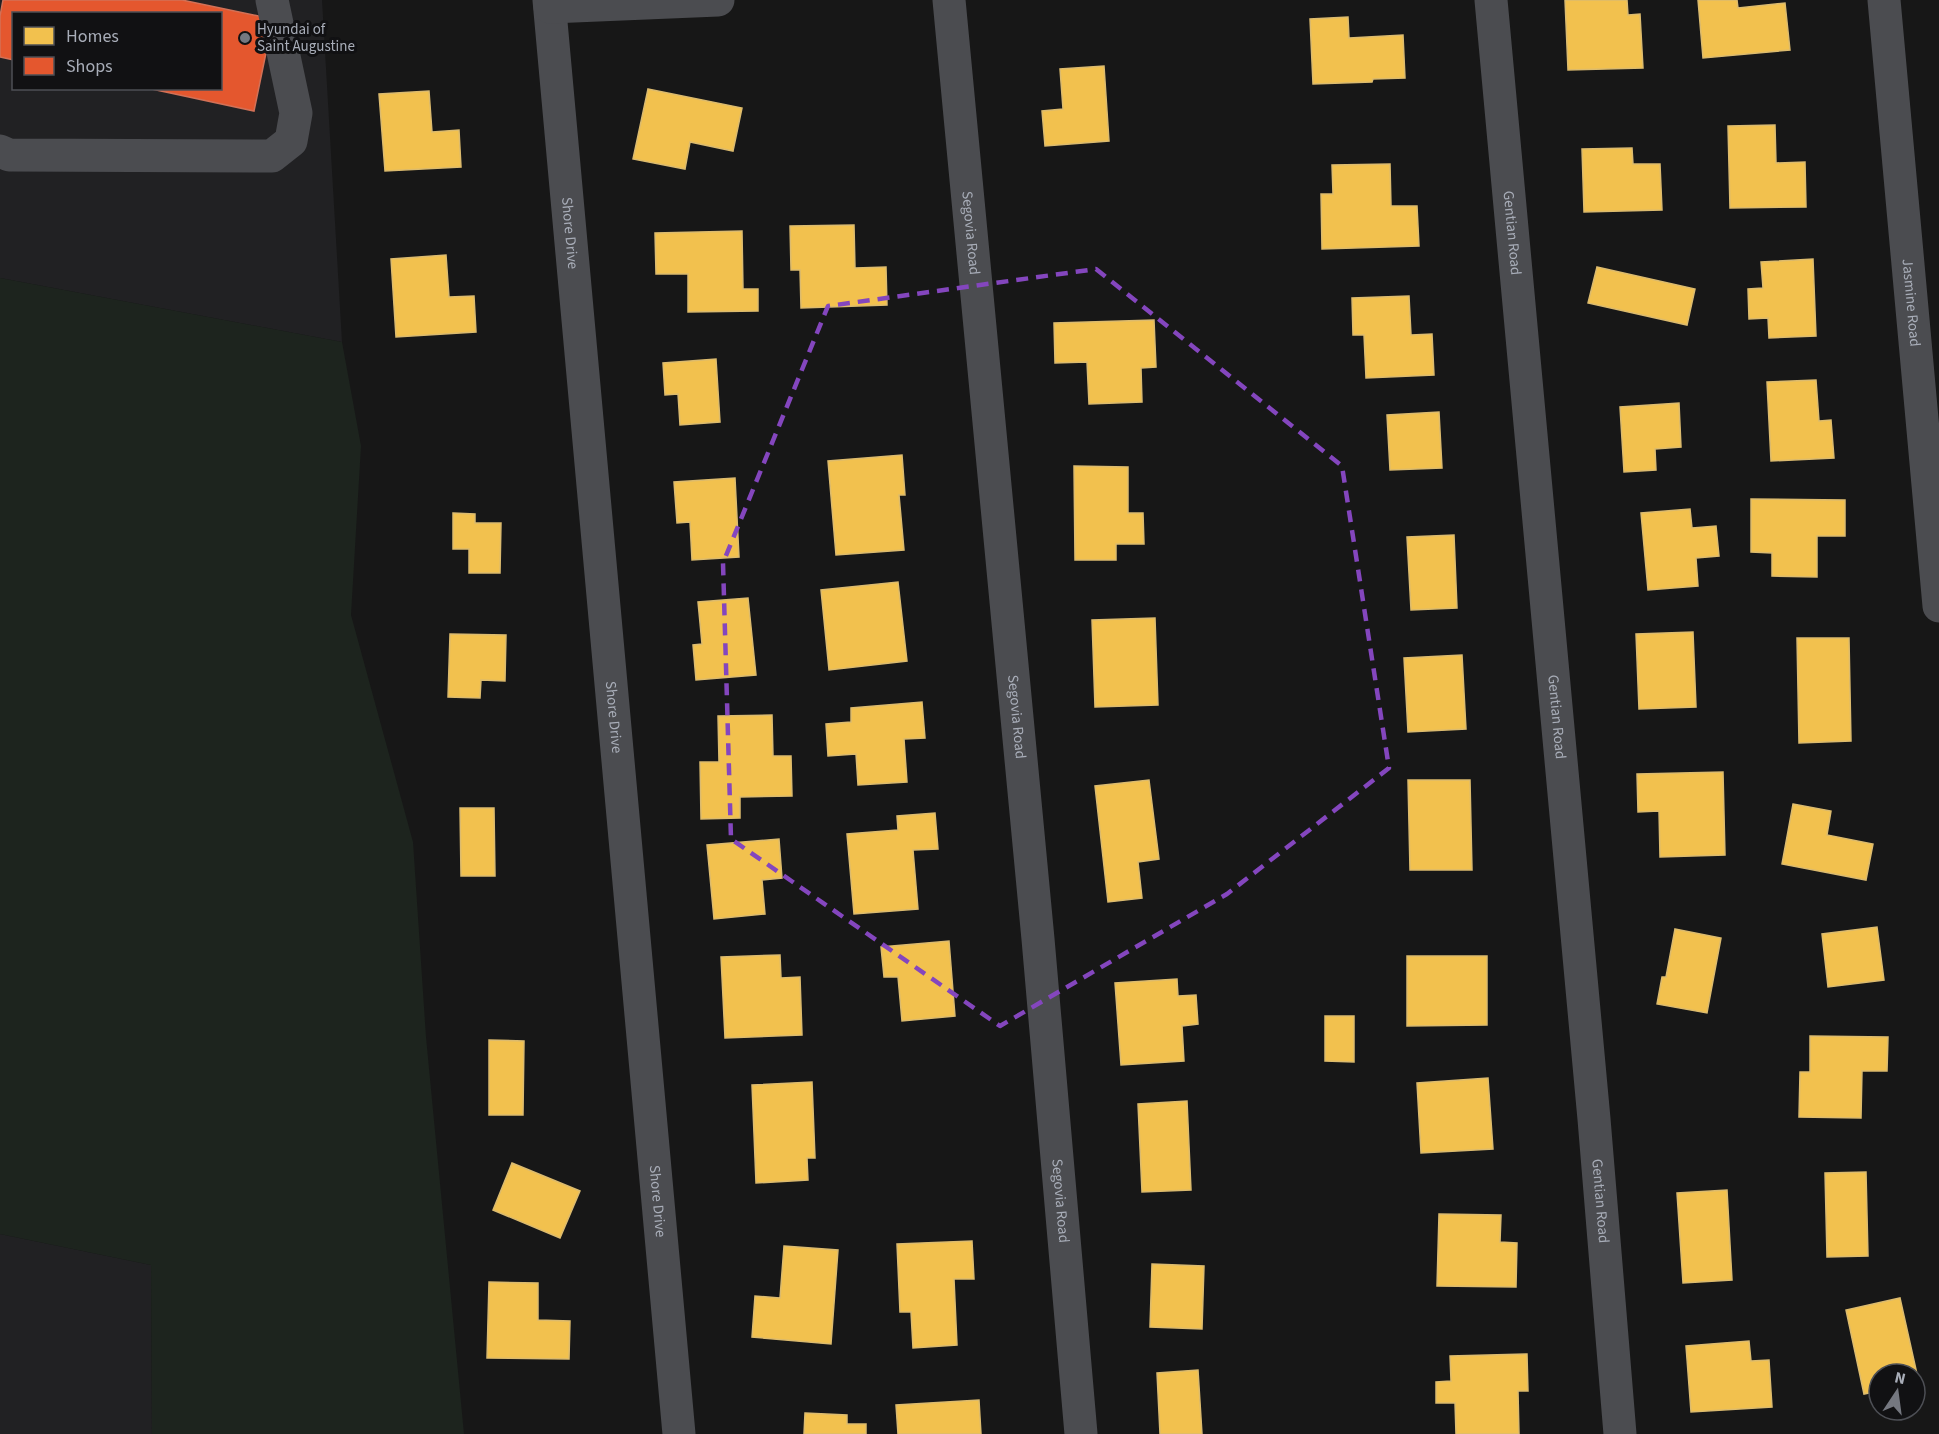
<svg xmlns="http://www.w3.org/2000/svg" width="1939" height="1434" viewBox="0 0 1939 1434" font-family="'Source Sans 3',sans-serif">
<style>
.built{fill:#212123;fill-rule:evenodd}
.green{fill:#1d241e}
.homes{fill:#f2c14e;stroke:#dcbb6e;stroke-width:1.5}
.shops{fill:#e4572e;stroke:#d27157;stroke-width:1.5}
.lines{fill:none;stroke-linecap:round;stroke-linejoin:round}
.minor{stroke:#4b4c50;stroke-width:33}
.marked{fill:none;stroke:#8446be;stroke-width:4.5;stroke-dasharray:12 8;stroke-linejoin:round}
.poi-dot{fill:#757880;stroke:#111113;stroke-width:2}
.labels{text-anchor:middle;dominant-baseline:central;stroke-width:6;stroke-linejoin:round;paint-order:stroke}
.poi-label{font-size:15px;fill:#a8adb8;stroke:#111113;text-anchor:start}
.street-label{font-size:15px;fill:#a8adb8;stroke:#111113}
</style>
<rect width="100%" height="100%" fill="#171717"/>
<path class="built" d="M0,0H322L342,342L0,278ZM14,14H220V88H14Z
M0,1234L151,1265L152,1434H0Z"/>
<path class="green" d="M0,278L342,342L361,446L351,615L413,842L426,1037L464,1434H152L151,1265L0,1234Z"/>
<path class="homes" d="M1565,0H1627L1628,15L1640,14L1643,68L1568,70Z
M1698,0H1737L1738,8L1785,3L1790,50L1703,58Z
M1348,17L1349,38L1403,35L1405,78L1373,79L1372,82L1313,84L1310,19Z
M1104,66L1109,141L1045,146L1042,111L1063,109L1060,69Z
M648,89L742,108L733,151L690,142L685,169L633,159Z
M429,91L432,132L459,130L461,167L385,171L379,94Z
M1775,125L1776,163L1805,162L1806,207L1730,208L1728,126Z
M1632,148L1633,164H1660L1662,210L1584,212L1582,149Z
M1390,164L1391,206H1417L1419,246L1322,249L1321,194H1333L1332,165Z
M854,225L855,268L886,267L887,305L801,308L800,270H791L790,226Z
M742,231L743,289H758V311L688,312V274H656L655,233Z
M446,255L449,297L474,296L476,332L396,337L391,259Z
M1813,259L1816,336L1769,338L1768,318L1749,319L1748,289L1763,288L1761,262Z
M1597,267L1695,289L1687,325L1588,303Z
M1409,296L1411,335L1432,334L1434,375L1366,378L1364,335H1353L1352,298Z
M1154,320L1156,367L1141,368L1142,402L1089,404L1087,362L1055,363L1054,323Z
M716,359L720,422L680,425L678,394L665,395L663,363Z
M1816,380L1819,421L1831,420L1834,458L1771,461L1767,382Z
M1679,403L1681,447L1655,449L1656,470L1624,472L1620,407Z
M1439,412L1442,468L1390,470L1387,415Z
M902,455L905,495H899L904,550L836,555L828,461Z
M1074,466L1128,467V513H1143L1144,544H1116V560H1075Z
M735,478L739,557L692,560L690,522L677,523L674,482Z
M1751,499L1845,500V536H1817V577L1772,576V553L1751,552Z
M1690,509L1692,528L1716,526L1719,556L1696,558L1698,586L1648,590L1641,513Z
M453,513L475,514V523H501L500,573H469V549H453Z
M1454,535L1457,608L1411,610L1407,537Z
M898,582L907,661L829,670L821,590Z
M748,598L756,675L696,680L693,645L702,644L698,602Z
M1155,618L1158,705L1095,707L1092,620Z
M1693,632L1696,707L1639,709L1636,634Z
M450,634L506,635L505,681L481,680L480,698L448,697Z
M1797,638H1849L1851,741L1799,743Z
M1462,655L1466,729L1408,732L1404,658Z
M922,702L925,738L904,739L907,782L858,785L856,754L828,756L826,724L851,722V708Z
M772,715L773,756H791L792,796L740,797V818L701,819L700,762H719L718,716Z
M1723,772L1725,855L1660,857L1659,811L1638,812L1637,774Z
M1149,780L1159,859L1138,862L1142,898L1108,902L1095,786Z
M1408,780H1470L1472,870H1410Z
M1793,804L1831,811L1827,835L1873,844L1866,880L1782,864Z
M460,808H494L495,876H461Z
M935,813L938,849L913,850L918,909L854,914L847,834L898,830L897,816Z
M779,839L782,878L762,880L765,914L714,919L707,845Z
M1877,927L1884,980L1828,987L1822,934Z
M1675,929L1721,938L1707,1013L1657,1004L1662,977H1666Z
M949,941L955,1016L902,1021L898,977H884L881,947Z
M780,955L781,978L800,977L802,1035L725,1038L721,957Z
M1407,956H1487V1025L1407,1026Z
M1177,979L1178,996L1196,995L1198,1024L1182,1026L1184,1061L1121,1065L1115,983Z
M1325,1016H1354V1062L1325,1061Z
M1810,1036L1888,1037L1887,1071H1862L1861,1118L1799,1117L1800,1072H1810Z
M489,1040L524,1041L523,1115H489Z
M1488,1078L1493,1149L1421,1153L1417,1083Z
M812,1082L815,1158H807L808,1180L756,1183L752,1085Z
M1187,1101L1191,1190L1142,1192L1138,1104Z
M512,1163L580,1191L560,1238L493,1210Z
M1866,1172L1868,1256L1827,1257L1825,1173Z
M1727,1190L1732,1280L1683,1283L1677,1193Z
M1439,1214L1501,1215L1500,1242L1517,1243L1516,1287L1437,1286Z
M972,1241L974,1279H954L957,1345L913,1348L911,1312H900L897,1244Z
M784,1246L838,1250L831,1344L752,1337L755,1296L780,1298Z
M1152,1264L1204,1266L1202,1329L1150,1327Z
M489,1282L538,1283V1320L570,1321L569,1359L487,1358Z
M1900,1298L1919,1383H1915V1374H1879V1391L1864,1394L1846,1310Z
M1749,1341L1751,1361L1769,1360L1772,1407L1691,1412L1686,1346Z
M1527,1354L1528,1391H1518L1519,1434H1456L1455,1403H1436V1382L1451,1381L1450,1356Z
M1198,1370L1202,1434H1160L1157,1373Z
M979,1400L981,1434H898L896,1405Z
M805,1413L847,1415V1424H866V1434H804Z"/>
<path class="shops" d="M3,0H182L273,19L254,111L147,88H220V14H14V60L0,57V16Z"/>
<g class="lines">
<g class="minor">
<path id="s1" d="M549,0L679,1434"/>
<path id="s2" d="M949,0L1038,939L1081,1434"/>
<path id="s3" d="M1491,0L1594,1119L1620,1434"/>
<path id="s4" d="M1884,0L1939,606"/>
<path d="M550,7L718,0"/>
<path d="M0,151L9,155L272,156L291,141L296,113L272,0"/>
</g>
</g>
<path class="marked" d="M1096,269L1342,466L1389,768L1227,894L1000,1026L731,839L723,563L828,306Z"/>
<circle class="poi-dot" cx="245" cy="38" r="6"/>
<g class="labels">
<g class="poi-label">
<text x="257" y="29">Hyundai of<tspan x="257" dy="17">Saint Augustine</tspan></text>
</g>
<g class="street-label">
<text stroke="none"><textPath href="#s1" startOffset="234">Shore Drive</textPath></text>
<text stroke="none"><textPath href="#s2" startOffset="234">Segovia Road</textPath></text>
<text stroke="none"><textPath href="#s3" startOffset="234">Gentian Road</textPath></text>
<text stroke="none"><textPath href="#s4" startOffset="304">Jasmine Road</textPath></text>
<text stroke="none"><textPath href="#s1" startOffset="720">Shore Drive</textPath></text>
<text stroke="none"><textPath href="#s2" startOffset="720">Segovia Road</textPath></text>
<text stroke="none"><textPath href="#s3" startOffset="720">Gentian Road</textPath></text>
<text stroke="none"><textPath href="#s1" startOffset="1206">Shore Drive</textPath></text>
<text stroke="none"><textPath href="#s2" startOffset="1206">Segovia Road</textPath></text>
<text stroke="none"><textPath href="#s3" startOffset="1206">Gentian Road</textPath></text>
</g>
</g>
<rect x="12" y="12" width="210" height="78" fill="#111113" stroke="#4d4f55" stroke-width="1.5"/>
<rect x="24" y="27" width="30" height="18" fill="#f2c14e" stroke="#4d4f55" stroke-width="1.5"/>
<text x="66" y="42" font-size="18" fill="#a8adb8">Homes</text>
<rect x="24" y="57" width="30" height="18" fill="#e4572e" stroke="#4d4f55" stroke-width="1.5"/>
<text x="66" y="72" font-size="18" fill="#a8adb8">Shops</text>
<g transform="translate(1897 1392) rotate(13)"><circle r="28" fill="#111113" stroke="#4d4f55" stroke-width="1.5"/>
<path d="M0-4.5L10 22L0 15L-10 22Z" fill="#757880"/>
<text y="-9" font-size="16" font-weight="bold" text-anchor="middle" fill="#a8adb8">N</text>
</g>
</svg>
